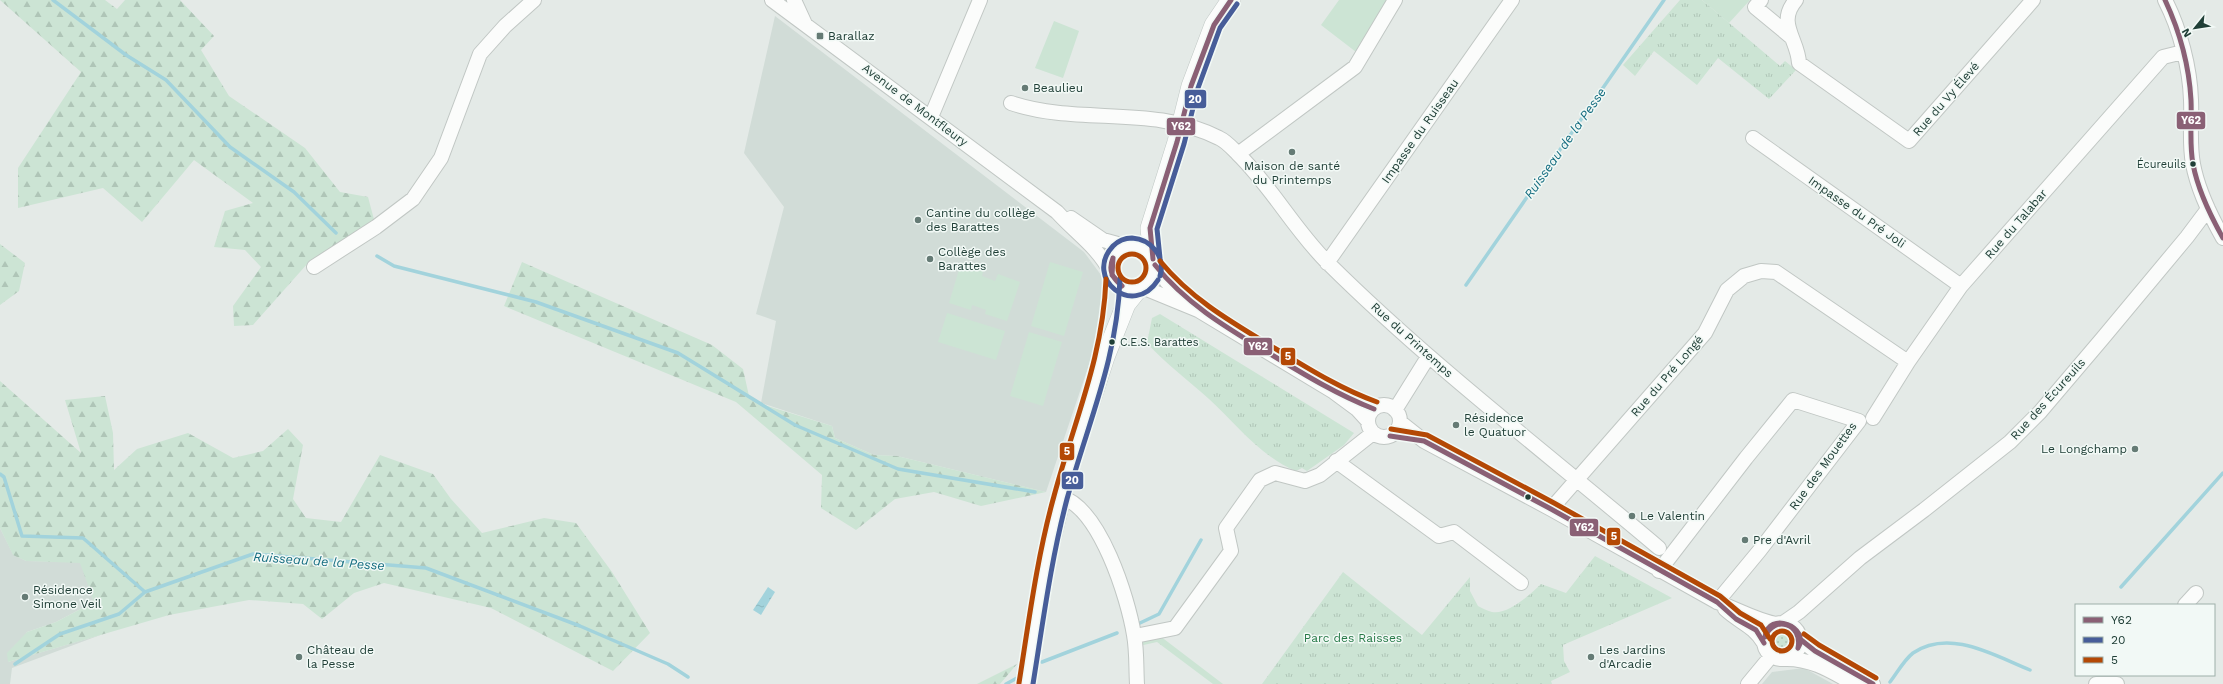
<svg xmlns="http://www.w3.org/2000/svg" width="2223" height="684" viewBox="0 0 2223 684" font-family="'Work Sans',sans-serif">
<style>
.built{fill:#d1dcd7}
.grass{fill:#cce4d4}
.forest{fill:url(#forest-firs)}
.park{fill:url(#park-tufts)}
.garden{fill:url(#garden-dots)}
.water{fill:url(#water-ripples)}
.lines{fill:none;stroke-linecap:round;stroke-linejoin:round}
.stream{stroke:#a2d3dc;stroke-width:3.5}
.minor-casing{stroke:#c1c7c4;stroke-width:16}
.secondary-casing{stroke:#c0c8c5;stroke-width:20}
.minor{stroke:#fbfcfb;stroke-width:14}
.secondary{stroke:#fbfcfb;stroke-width:19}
.bus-1-casing{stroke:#f2f9f6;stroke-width:8}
.bus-2-casing{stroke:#f2f9f6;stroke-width:8}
.bus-3-casing{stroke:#f2f9f6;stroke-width:8}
.bus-1{stroke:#8a6075;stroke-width:5}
.bus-2{stroke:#475d99;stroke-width:5}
.bus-3{stroke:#b44805;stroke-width:5}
.poi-dot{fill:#657b75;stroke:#f2f9f6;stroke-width:1.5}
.bus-dot{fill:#203f37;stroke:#f2f9f6;stroke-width:1.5}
.labels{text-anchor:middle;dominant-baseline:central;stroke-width:3;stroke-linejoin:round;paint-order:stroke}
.bus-label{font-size:11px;fill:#203f37;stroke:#f2f9f6;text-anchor:end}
.poi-label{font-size:12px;fill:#203f37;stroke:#f2f9f6;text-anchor:start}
.street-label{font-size:12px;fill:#203f37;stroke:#f2f9f6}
.park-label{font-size:12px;fill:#277a48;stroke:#f2f9f6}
.water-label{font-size:13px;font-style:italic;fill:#156d80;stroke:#f2f9f6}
.line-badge{stroke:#f2f9f6;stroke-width:1.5}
.badge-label{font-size:11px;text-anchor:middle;font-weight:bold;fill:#fff}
</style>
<defs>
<pattern id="forest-firs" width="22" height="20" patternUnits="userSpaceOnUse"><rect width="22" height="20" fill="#cce4d4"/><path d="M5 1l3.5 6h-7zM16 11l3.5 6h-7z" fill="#afc5b7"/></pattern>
<pattern id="park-tufts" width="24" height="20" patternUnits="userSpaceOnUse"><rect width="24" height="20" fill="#cce4d4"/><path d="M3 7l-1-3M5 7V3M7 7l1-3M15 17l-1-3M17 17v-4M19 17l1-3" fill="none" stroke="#afc5b7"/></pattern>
<pattern id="garden-dots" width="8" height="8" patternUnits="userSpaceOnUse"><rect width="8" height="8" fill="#cce4d4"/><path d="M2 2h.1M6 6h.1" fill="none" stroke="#afc5b7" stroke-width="1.8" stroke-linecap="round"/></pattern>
<pattern id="water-ripples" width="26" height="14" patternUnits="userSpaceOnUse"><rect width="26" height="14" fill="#a2d3dc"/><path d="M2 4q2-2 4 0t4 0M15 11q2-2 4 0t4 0" fill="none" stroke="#8bb6bd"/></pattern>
</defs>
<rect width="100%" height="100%" fill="#e4eae7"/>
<path class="built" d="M775,16L1084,252L1101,275L1104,301L1100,332L1046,492L897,456L874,455L835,438L832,426L761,403L776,321L756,314L784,207L744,153Z
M0,528L13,554L26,561L81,562L94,602L56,622L27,632L8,662L103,634L12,668L10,684H0Z
M1804,668L1833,684H1762L1772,672Z"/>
<path class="grass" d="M1339,0H1389L1360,55L1321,25Z
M1702,0H1750L1729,23Z
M1054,21L1079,31L1063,78L1035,68Z
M1050,262L1083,272L1064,336L1031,326Z
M961,263L983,271L982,276L995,281L998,274L1020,282L1007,321L985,314L986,310L972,305L971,310L949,303Z
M947,313L1005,331L996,360L938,342Z
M1029,332L1062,342L1043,406L1010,396Z"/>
<path class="forest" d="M0,0H105L117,9L125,0H180L214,36L201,50L229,96L305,148L340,192L368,197L376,227L308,263L253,325L234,326L233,306L261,267L245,250L214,247L225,211L253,203L194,160L142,222L103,188L18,208V168L81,72Z
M0,244L25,263L19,291L0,305Z
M522,262L712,345L743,369L749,396L761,404L832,426L835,438L874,455L897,456L1046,492L981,506L934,492L895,499L856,530L821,508L822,475L736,402L504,306Z
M0,381L81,453L65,400L105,396L113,433L114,470L137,449L188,433L233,458L263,451L288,429L303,445L293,499L306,518L341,522L380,455L433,474L451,499L482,533L544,518L576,523L612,572L650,633L613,671L491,608L384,583L354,593L322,619L303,604L249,600L169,615L8,662L7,653L27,632L56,622L94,602L80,563L26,561L13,555L0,528Z
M1017,664L1000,684H977Z"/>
<path class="park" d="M1680,0H1702L1780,66L1785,61L1796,70L1769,99L1718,58L1697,85L1654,51L1635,76L1623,65Z
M1160,314L1354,433L1344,445L1307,471L1302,468L1296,471C1261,457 1236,424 1209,399C1188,380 1166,364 1147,343L1152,318Z
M1595,556L1672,598L1563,645L1564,661L1570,672L1551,681L1552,684H1262L1343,572L1422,635L1470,577V591L1478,606C1482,608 1488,611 1492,612C1508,615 1531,594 1541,584L1566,593Z
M1160,636L1223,684H1213L1157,642L1139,646L1138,641Z"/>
<path class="garden" d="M1772 641a10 10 0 1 1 20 0a10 10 0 1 1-20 0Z"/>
<path class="water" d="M768,587L775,592L761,615L753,610Z"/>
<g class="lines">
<path class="stream" d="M53,0L126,55L166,80L230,147L294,192L336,233
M377,256L394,266L536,302L678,353L795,425L898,469L1035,492
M1466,285L1664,0
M0,474L4,477L22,536L83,538L145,592L253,554L426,568L580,626L668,664L688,677
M2121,587L2223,473
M1140,623L1159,614L1201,540
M1042,662L1117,633
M15,664L60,634L119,614L145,592
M1890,682C1897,673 1904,660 1913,653C1950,628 1995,656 2030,670
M1006,684L1017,678"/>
<g class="minor-casing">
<path id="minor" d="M772,0L1057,212C1076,233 1098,247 1111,273
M794,0L805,24
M1761,0L1755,7L1790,36
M1796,0C1776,23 1798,39 1799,63L1909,141L2033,0
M2165,0C2180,29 2190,68 2191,100C2192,122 2189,143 2193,164C2198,191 2210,215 2223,238
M1011,103C1080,126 1152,104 1219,138C1226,141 1232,148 1238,154C1272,187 1295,231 1329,264C1432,366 1548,454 1659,548
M931,117L980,0
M1753,138L1961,286
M1238,154L1355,67L1395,0
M1071,218L1103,240L1125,246
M1327,263L1512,0
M1155,265L1167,282L1188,302
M314,267L376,227L413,199L441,158L480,54L505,26L534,0
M1142,287L1198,310L1334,392L1357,409L1368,421
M1368 421a16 16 0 1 1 32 0a16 16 0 1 1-32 0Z
M1395,410L1428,357
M1873,418L1908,362L1961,286L2163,57L2183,52
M1400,422L1424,441L1551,509L1717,602C1737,609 1755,620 1776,624
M1336,461L1439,536L1454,532L1521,583
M1061,497C1100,508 1128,598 1134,635C1137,651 1136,668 1137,684
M1551,509L1705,333L1727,290L1744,276L1761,271L1776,272L1908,362
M1659,571L1746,458L1793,400L1859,421L1760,550L1717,602
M2185,605L2196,593
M1725,609C1740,623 1753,625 1764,643
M1764 641a18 18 0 1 1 36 0a18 18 0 1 1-36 0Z
M1783,623L1799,612L1860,558L1924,510L2010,442L2040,412L2102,339L2187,237L2208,209
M1135,636L1175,628L1231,551L1226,528L1260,480L1275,473L1305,481L1320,475L1373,433
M1800,639L1815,651L1873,684
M1784,659C1811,658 1831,671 1854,684
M1748,684L1772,655
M2096,684H2117"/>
</g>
<g class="secondary-casing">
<path id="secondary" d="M1110 267a22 22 0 1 1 44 0a22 22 0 1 1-44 0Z
M1153,259L1150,228L1177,142L1191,86L1214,25L1231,0
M1026,684L1046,561L1066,478L1105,357L1126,304L1138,289"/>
</g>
<use href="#minor" class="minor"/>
<use href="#secondary" class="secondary"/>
<g class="bus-1-casing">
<path id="bus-1" d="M2165,0C2180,32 2189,65 2191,100C2192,122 2189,143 2193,164C2198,191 2210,215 2223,238
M1113,258L1112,275L1122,286
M1113,258C1108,270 1112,278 1122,286
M1153,259L1150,228L1177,142L1191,86L1214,25L1231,0
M1155,265C1187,305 1229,329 1272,355C1305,375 1338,395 1374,409
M1390,436L1424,441L1551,509L1717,602L1736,619L1756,630L1764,643
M1765,637C1768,610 1811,627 1798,648
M1765,637C1774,614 1803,624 1798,648
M1800,639L1815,651L1873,684"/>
</g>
<g class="bus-2-casing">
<path id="bus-2" d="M1160,258L1157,229L1184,144L1198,88L1220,28L1237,4
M1158,280C1133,319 1083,278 1113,246C1118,241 1125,238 1132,238C1151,239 1166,257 1160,276
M1033,684C1043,622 1051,560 1067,499C1088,422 1117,361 1120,279"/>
</g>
<g class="bus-3-casing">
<path id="bus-3" d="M1118 268a14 14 0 1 1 28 0a14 14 0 1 1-28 0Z
M1160,261C1192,300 1233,323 1276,349C1309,369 1341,389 1377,402
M1391,429L1427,435L1554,503L1720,596L1740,613L1761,625L1770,639
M1772 641a10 10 0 1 1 20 0a10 10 0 1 1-20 0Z
M1804,634L1819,645L1876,678
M1019,683C1029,620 1037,557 1054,496C1074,421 1103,358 1106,279"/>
</g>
<use href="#bus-1" class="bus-1"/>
<use href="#bus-2" class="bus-2"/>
<use href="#bus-3" class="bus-3"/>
</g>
<g class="poi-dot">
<rect x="816" y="32" width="8" height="8" rx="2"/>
<circle cx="1025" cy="88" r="4"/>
<circle cx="1292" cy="152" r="4"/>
<circle cx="918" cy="220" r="4"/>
<circle cx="930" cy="259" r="4"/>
<circle cx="1456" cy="425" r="4"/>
<circle cx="2135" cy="449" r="4"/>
<circle cx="1632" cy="516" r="4"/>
<circle cx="1745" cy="540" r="4"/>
<circle cx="25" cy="597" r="4"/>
<circle cx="299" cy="657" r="4"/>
<circle cx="1591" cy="657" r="4"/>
</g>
<g class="bus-dot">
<circle cx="2193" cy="164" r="3.5"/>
<circle cx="1112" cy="342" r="3.5"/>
<circle cx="1528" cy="497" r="3.5"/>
</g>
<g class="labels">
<g class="bus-label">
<text x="2186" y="164">Écureuils</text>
<text x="1120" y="342" text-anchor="start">C.E.S. Barattes</text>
</g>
<g class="poi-label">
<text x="828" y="36">Barallaz</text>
<text x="1033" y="88">Beaulieu</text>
<text x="1292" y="166" text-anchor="middle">Maison de santé<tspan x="1292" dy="14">du Printemps</tspan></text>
<text x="926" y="213">Cantine du collège<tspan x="926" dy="14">des Barattes</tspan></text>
<text x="938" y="252">Collège des<tspan x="938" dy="14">Barattes</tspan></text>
<text x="1464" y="418">Résidence<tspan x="1464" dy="14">le Quatuor</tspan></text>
<text x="2127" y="449" text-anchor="end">Le Longchamp</text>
<text x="1640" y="516">Le Valentin</text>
<text x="1753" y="540">Pre d'Avril</text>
<text x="33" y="590">Résidence<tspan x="33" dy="14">Simone Veil</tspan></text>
<text x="307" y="650">Château de<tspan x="307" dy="14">la Pesse</tspan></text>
<text x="1599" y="650">Les Jardins<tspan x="1599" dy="14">d'Arcadie</tspan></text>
</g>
<g class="street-label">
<text transform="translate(1946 99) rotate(-49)">Rue du Vy Élevé</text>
<text transform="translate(915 105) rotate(37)">Avenue de Montfleury</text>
<text transform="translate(1420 131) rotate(-55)">Impasse du Ruisseau</text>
<text transform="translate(1857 212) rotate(35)">Impasse du Pré Joli</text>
<text transform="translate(2016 224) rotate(-49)">Rue du Talabar</text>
<text transform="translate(1412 340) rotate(42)">Rue du Printemps</text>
<text transform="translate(1667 376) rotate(-49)">Rue du Pré Longé</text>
<text transform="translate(2048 399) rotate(-48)">Rue des Écureuils</text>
<text transform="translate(1823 466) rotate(-54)">Rue des Mouettes</text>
</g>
<g class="park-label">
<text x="1353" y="638">Parc des Raisses</text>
</g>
<g class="water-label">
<text transform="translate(1565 143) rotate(-55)">Ruisseau de la Pesse</text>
<text transform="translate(319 561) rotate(4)">Ruisseau de la Pesse</text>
</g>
</g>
<g class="line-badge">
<rect x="1184" y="89" width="23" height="20" rx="4" fill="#475d99"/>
<rect x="2176" y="111" width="30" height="19" rx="4" fill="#8a6075"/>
<rect x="1166" y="117" width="30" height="19" rx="4" fill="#8a6075"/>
<rect x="1243" y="337" width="30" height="19" rx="4" fill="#8a6075"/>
<rect x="1280" y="347" width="16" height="19" rx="4" fill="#b44805"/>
<rect x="1059" y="442" width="16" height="19" rx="4" fill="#b44805"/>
<rect x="1061" y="471" width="23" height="19" rx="4" fill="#475d99"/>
<rect x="1569" y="518" width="30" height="19" rx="4" fill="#8a6075"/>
<rect x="1606" y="527" width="15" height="19" rx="4" fill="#b44805"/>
</g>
<g class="badge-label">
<text x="1195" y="103">20</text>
<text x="2191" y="124">Y62</text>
<text x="1181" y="130">Y62</text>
<text x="1258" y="350">Y62</text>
<text x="1288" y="360">5</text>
<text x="1067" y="455">5</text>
<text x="1072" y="484">20</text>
<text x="1584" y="531">Y62</text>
<text x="1614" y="540">5</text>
</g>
<rect x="2075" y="604" width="140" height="72" fill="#f2f9f6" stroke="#9eafaa"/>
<rect x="2083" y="617" width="20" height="6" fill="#8a6075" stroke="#9eafaa"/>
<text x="2111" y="624" font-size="12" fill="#203f37">Y62</text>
<rect x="2083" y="637" width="20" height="6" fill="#475d99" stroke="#9eafaa"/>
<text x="2111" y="644" font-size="12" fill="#203f37">20</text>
<rect x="2083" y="657" width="20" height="6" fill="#b44805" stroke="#9eafaa"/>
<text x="2111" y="664" font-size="12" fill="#203f37">5</text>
<g transform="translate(2195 28) rotate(240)" stroke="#f2f9f6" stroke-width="3" paint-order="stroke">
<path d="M0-3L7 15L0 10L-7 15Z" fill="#203f37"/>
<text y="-6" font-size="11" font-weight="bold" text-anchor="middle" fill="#203f37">N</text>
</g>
</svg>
